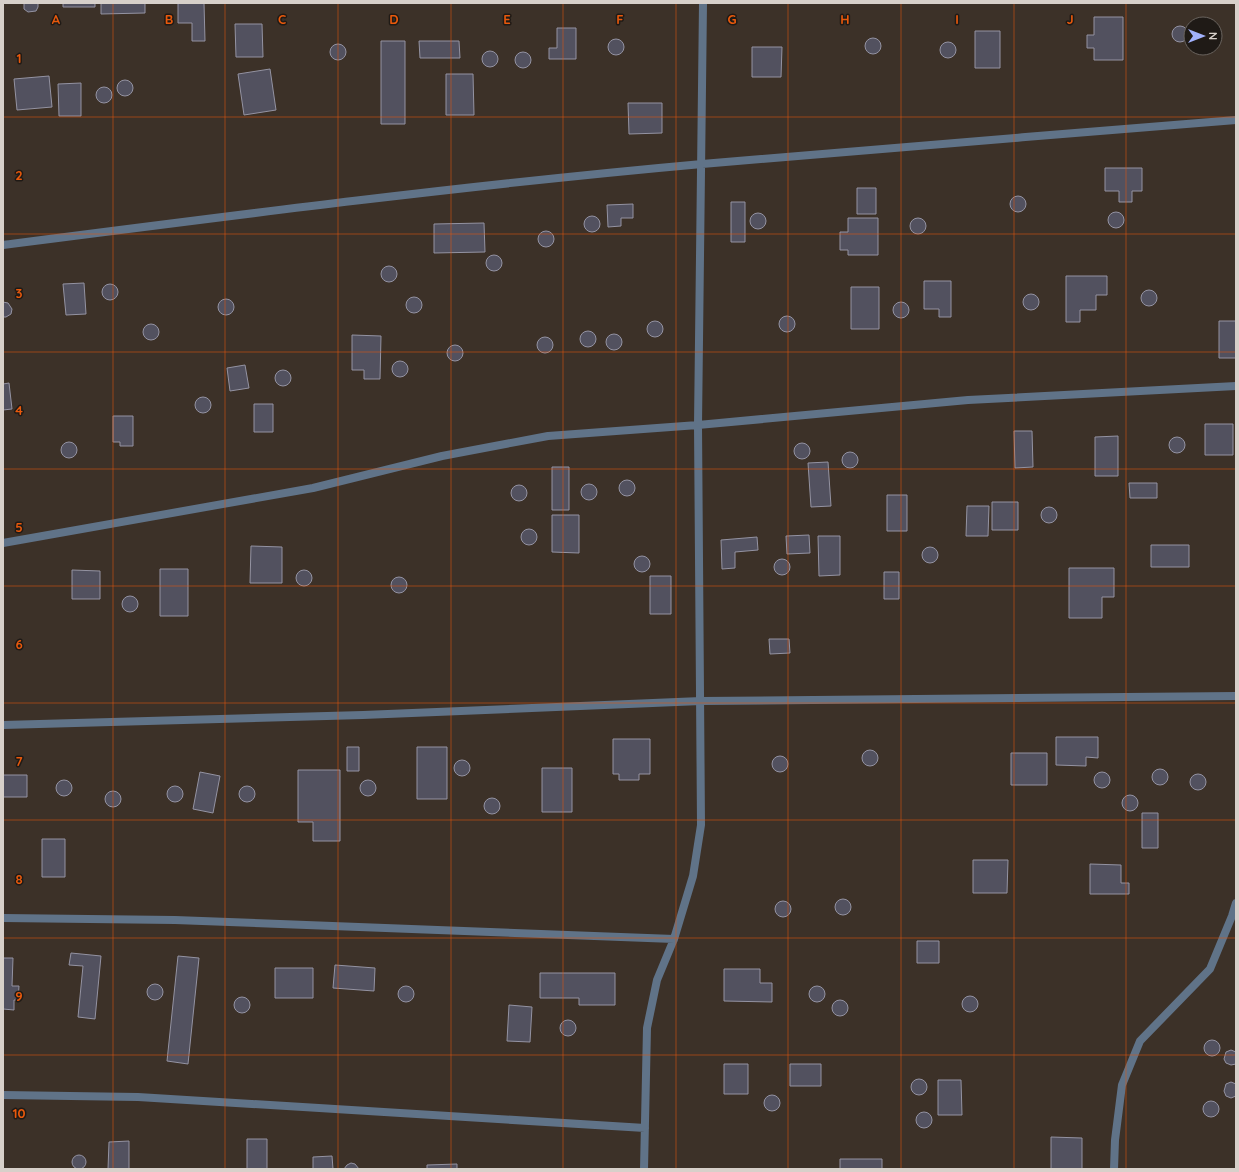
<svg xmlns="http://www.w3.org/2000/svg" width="1239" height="1172" viewBox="0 0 1239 1172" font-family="Quicksand,sans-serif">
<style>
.building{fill:#52515f;stroke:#9493a2}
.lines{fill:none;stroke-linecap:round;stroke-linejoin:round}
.minor{stroke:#607388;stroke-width:8}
.grid{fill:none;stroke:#e8590c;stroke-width:1;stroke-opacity:0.55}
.grid-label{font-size:13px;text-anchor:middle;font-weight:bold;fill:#e8590c;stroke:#1f1a16;stroke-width:3;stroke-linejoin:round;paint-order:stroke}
</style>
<rect width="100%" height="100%" fill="#3c3128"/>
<path class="building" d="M24,3H38V7L36,11L28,12L24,9Z
M63,3H95V7H63Z
M101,3H145V13L101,14Z
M178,3H204L205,41H192V23H178Z
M1094,17H1123V60H1094V48H1087V35H1094Z
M235,24H262L263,57H236Z
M1172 34a8 8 0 1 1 16 0a8 8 0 1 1-16 0Z
M557,28H576V59H549V48H557Z
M975,31H1000V68H975Z
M865 46a8 8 0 1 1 16 0a8 8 0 1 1-16 0Z
M608 47a8 8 0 1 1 16 0a8 8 0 1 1-16 0Z
M381,41H405V124H381Z
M419,41H459L460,58H420Z
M940 50a8 8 0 1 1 16 0a8 8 0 1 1-16 0Z
M330 52a8 8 0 1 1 16 0a8 8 0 1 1-16 0Z
M752,47H782L781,77H752Z
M482 59a8 8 0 1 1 16 0a8 8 0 1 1-16 0Z
M515 60a8 8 0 1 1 16 0a8 8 0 1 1-16 0Z
M270,69L276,110L244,115L238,74Z
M446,74H473L474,115H446Z
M49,76L52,107L17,110L14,79Z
M117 88a8 8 0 1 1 16 0a8 8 0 1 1-16 0Z
M81,83V116H59L58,84Z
M96 95a8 8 0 1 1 16 0a8 8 0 1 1-16 0Z
M628,103H662V133L629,134Z
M1105,168H1142V191H1132V202H1119V191H1105Z
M857,188H876V214H857Z
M1010 204a8 8 0 1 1 16 0a8 8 0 1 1-16 0Z
M731,202H745V242H731Z
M633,204V218H621V226L608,227L607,205Z
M1108 220a8 8 0 1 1 16 0a8 8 0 1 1-16 0Z
M750 221a8 8 0 1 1 16 0a8 8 0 1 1-16 0Z
M584 224a8 8 0 1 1 16 0a8 8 0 1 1-16 0Z
M848,218H878V255H848V250H840V232H848Z
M910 226a8 8 0 1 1 16 0a8 8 0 1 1-16 0Z
M484,223L485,252L434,253V224Z
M538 239a8 8 0 1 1 16 0a8 8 0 1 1-16 0Z
M486 263a8 8 0 1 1 16 0a8 8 0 1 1-16 0Z
M381 274a8 8 0 1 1 16 0a8 8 0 1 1-16 0Z
M1066,276H1107V295H1096V310H1080V322H1066Z
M924,281H951V317H939V309H924Z
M84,283L86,314L66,315L63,284Z
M102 292a8 8 0 1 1 16 0a8 8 0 1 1-16 0Z
M851,287H879V329H851Z
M1141 298a8 8 0 1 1 16 0a8 8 0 1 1-16 0Z
M1023 302a8 8 0 1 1 16 0a8 8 0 1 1-16 0Z
M406 305a8 8 0 1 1 16 0a8 8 0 1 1-16 0Z
M218 307a8 8 0 1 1 16 0a8 8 0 1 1-16 0Z
M3,302L8,303L12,309L11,314L6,317H3Z
M893 310a8 8 0 1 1 16 0a8 8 0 1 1-16 0Z
M779 324a8 8 0 1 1 16 0a8 8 0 1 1-16 0Z
M1219,321H1236V358H1219Z
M647 329a8 8 0 1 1 16 0a8 8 0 1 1-16 0Z
M143 332a8 8 0 1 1 16 0a8 8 0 1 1-16 0Z
M580 339a8 8 0 1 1 16 0a8 8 0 1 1-16 0Z
M606 342a8 8 0 1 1 16 0a8 8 0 1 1-16 0Z
M352,335L381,336L380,379H364V370H352Z
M537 345a8 8 0 1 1 16 0a8 8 0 1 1-16 0Z
M447 353a8 8 0 1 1 16 0a8 8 0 1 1-16 0Z
M392 369a8 8 0 1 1 16 0a8 8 0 1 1-16 0Z
M245,365L249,388L230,391L227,368Z
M275 378a8 8 0 1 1 16 0a8 8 0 1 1-16 0Z
M9,383L12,409L3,410V384Z
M195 405a8 8 0 1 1 16 0a8 8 0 1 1-16 0Z
M254,404H273V432H254Z
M113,416H133V446H120V442H113Z
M1205,424H1233V455H1205Z
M1014,431H1032L1033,467L1015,468Z
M1118,436V476H1095V437Z
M1169 445a8 8 0 1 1 16 0a8 8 0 1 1-16 0Z
M61 450a8 8 0 1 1 16 0a8 8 0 1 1-16 0Z
M794 451a8 8 0 1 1 16 0a8 8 0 1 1-16 0Z
M842 460a8 8 0 1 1 16 0a8 8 0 1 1-16 0Z
M828,462L831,506L811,507L808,463Z
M552,467H569V510H552Z
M619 488a8 8 0 1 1 16 0a8 8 0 1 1-16 0Z
M1129,483H1157V498H1130Z
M581 492a8 8 0 1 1 16 0a8 8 0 1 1-16 0Z
M511 493a8 8 0 1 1 16 0a8 8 0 1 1-16 0Z
M887,495H907V531H887Z
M992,502H1018V530H992Z
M967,506H989L988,536H966Z
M1041 515a8 8 0 1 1 16 0a8 8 0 1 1-16 0Z
M552,515H579V553L552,552Z
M521 537a8 8 0 1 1 16 0a8 8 0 1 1-16 0Z
M809,535L810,553L787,554L786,536Z
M818,536H840V575L819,576Z
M757,537L758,550L735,552V568L722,569L721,540Z
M1151,545H1189V567H1151Z
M251,546L282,547V583H250Z
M922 555a8 8 0 1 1 16 0a8 8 0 1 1-16 0Z
M634 564a8 8 0 1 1 16 0a8 8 0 1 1-16 0Z
M774 567a8 8 0 1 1 16 0a8 8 0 1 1-16 0Z
M1069,568H1114V597H1102V618H1069Z
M160,569H188V616H160Z
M72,570L100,571V599H72Z
M296 578a8 8 0 1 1 16 0a8 8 0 1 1-16 0Z
M884,572H899V599H884Z
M650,576H671V614H650Z
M391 585a8 8 0 1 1 16 0a8 8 0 1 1-16 0Z
M122 604a8 8 0 1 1 16 0a8 8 0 1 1-16 0Z
M769,639H789L790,653L770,654Z
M1056,737H1098V758L1086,757V766L1056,765Z
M613,739H650V774H639V780H619V774H613Z
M347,747H359V771H347Z
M417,747H447V799H417Z
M862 758a8 8 0 1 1 16 0a8 8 0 1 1-16 0Z
M1011,753H1047V785H1011Z
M772 764a8 8 0 1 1 16 0a8 8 0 1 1-16 0Z
M454 768a8 8 0 1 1 16 0a8 8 0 1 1-16 0Z
M542,768H572V812H542Z
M1152 777a8 8 0 1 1 16 0a8 8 0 1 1-16 0Z
M298,770H340V841H313V822H298Z
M200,772L220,776L213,813L193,809Z
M1094 780a8 8 0 1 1 16 0a8 8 0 1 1-16 0Z
M1190 782a8 8 0 1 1 16 0a8 8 0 1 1-16 0Z
M3,775H27V797H3Z
M360 788a8 8 0 1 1 16 0a8 8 0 1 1-16 0Z
M56 788a8 8 0 1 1 16 0a8 8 0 1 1-16 0Z
M239 794a8 8 0 1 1 16 0a8 8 0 1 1-16 0Z
M167 794a8 8 0 1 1 16 0a8 8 0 1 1-16 0Z
M105 799a8 8 0 1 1 16 0a8 8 0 1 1-16 0Z
M1122 803a8 8 0 1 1 16 0a8 8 0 1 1-16 0Z
M484 806a8 8 0 1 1 16 0a8 8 0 1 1-16 0Z
M1142,813H1158V848H1142Z
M42,839H65V877H42Z
M973,860H1008L1007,893H973Z
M1090,864L1121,865V883H1129V894H1090Z
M835 907a8 8 0 1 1 16 0a8 8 0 1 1-16 0Z
M775 909a8 8 0 1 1 16 0a8 8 0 1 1-16 0Z
M917,941H939V963H917Z
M71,953L101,956L95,1019L78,1017L83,966L69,965Z
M178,956L199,958L188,1064L167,1061Z
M3,958H13L12,986H19L18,1000H14V1010L3,1009Z
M335,965L375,968L374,991L333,988Z
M275,968H313V998H275Z
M724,969H760V983H772V1002L724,1001Z
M540,973H615V1005H579V998H540Z
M147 992a8 8 0 1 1 16 0a8 8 0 1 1-16 0Z
M398 994a8 8 0 1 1 16 0a8 8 0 1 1-16 0Z
M809 994a8 8 0 1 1 16 0a8 8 0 1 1-16 0Z
M962 1004a8 8 0 1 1 16 0a8 8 0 1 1-16 0Z
M234 1005a8 8 0 1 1 16 0a8 8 0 1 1-16 0Z
M832 1008a8 8 0 1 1 16 0a8 8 0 1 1-16 0Z
M509,1005L532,1007L530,1042L507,1041Z
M560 1028a8 8 0 1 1 16 0a8 8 0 1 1-16 0Z
M1204 1048a8 8 0 1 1 16 0a8 8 0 1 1-16 0Z
M1231,1050L1236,1052V1064L1231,1065L1226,1063L1224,1059L1226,1052Z
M724,1064H748V1094H724Z
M790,1064H821V1086H790Z
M911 1087a8 8 0 1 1 16 0a8 8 0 1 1-16 0Z
M938,1080H961L962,1115H938Z
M1231,1082L1236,1084V1096L1231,1098L1226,1096L1224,1091L1226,1084Z
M764 1103a8 8 0 1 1 16 0a8 8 0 1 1-16 0Z
M1203 1109a8 8 0 1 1 16 0a8 8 0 1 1-16 0Z
M916 1120a8 8 0 1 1 16 0a8 8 0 1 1-16 0Z
M1051,1137L1082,1138V1169H1051Z
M247,1139H267V1169H247Z
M129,1141V1169H108L109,1142Z
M72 1162a7 7 0 1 1 14 0a7 7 0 1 1-14 0Z
M332,1156L333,1169H313V1157Z
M840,1159H882V1169H840Z
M351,1163L355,1164L359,1169H344L347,1165Z
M457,1164V1169H427V1165Z"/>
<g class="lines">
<path class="minor" d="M3,245C236,215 468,185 702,164C880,148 1058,135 1236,120
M3,543L313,488L442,456L548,436L698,425L968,400L1236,386
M3,725L363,715L701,701L1236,696
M3,918L175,920L674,939
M3,1095L138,1097L645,1128
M644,1169L647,1028L657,980L674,939L693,876L701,825L698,425L703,3
M1114,1169L1115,1140L1122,1085L1140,1041L1210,969L1232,916L1236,903"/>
</g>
<path class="grid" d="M113,3V1169M225,3V1169M338,3V1169M451,3V1169M563,3V1169M676,3V1169M788,3V1169M901,3V1169M1014,3V1169M1126,3V1169M3,117H1236M3,234H1236M3,352H1236M3,469H1236M3,586H1236M3,703H1236M3,820H1236M3,938H1236M3,1055H1236"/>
<g class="grid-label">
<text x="56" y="24">A</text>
<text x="169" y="24">B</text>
<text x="282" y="24">C</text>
<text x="394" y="24">D</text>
<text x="507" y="24">E</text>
<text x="620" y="24">F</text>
<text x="732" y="24">G</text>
<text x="845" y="24">H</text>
<text x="957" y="24">I</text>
<text x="1070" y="24">J</text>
<text x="19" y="63">1</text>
<text x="19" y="180">2</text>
<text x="19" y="298">3</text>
<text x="19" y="415">4</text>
<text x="19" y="532">5</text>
<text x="19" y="649">6</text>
<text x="19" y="766">7</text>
<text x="19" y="884">8</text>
<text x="19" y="1001">9</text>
<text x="19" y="1118">10</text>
</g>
<rect width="1239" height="1172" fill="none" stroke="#d7d0ca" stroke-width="8"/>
<g transform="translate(1203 36) rotate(90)"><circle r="19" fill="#1f1a16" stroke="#69635e"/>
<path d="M0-3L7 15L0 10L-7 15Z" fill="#a2b2fd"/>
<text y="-6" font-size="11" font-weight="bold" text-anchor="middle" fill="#d7d0ca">N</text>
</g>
</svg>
